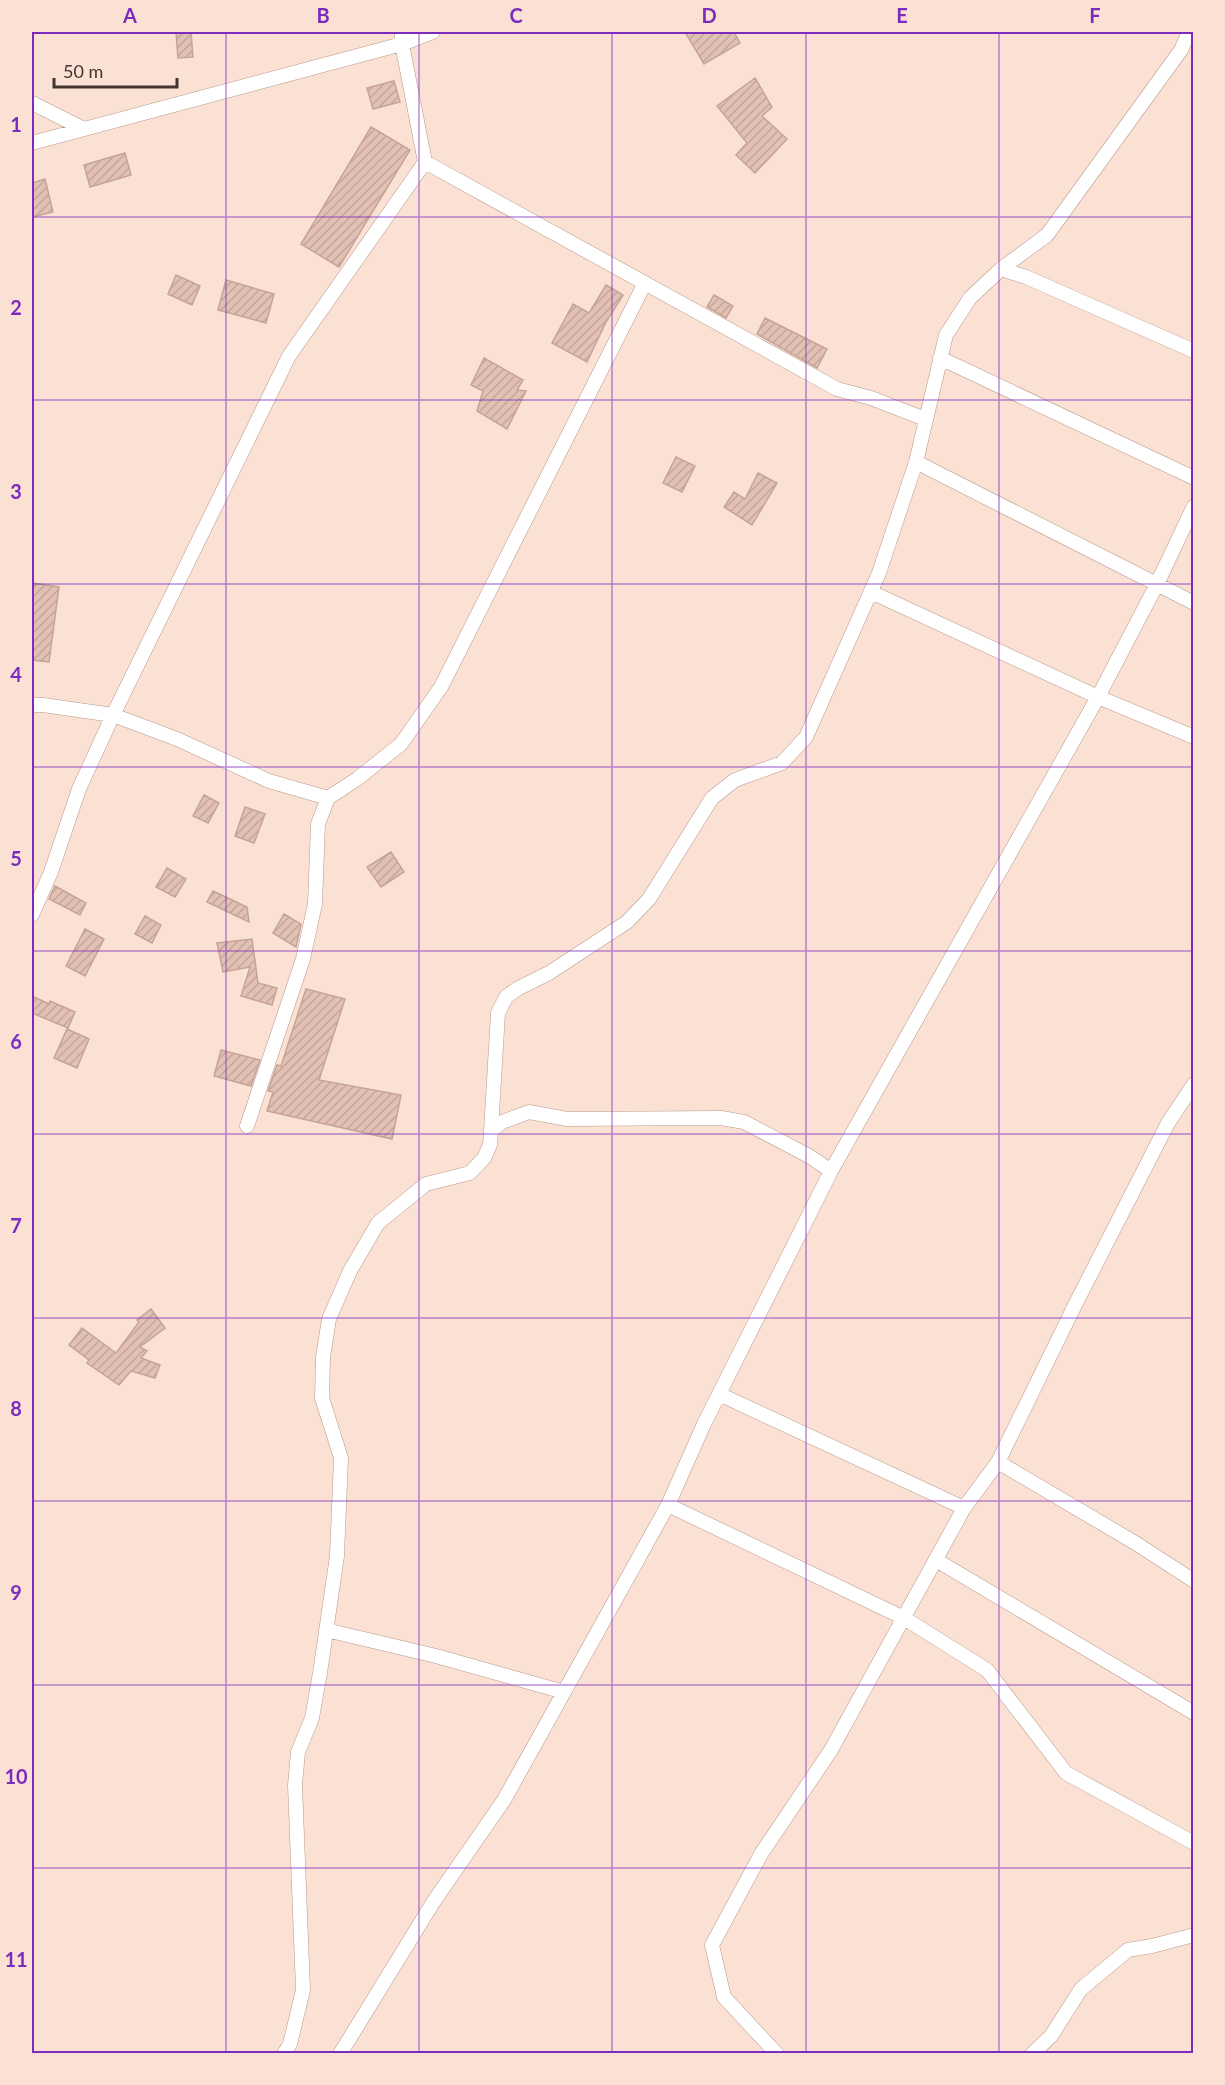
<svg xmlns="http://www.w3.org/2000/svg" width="1225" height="2085" viewBox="0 0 1225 2085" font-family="Lato,sans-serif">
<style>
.building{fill:url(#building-hatch);stroke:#c5a498;stroke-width:1.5}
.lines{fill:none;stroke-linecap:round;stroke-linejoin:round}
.street-casing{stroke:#b7998a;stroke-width:15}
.street{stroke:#fff;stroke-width:14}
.grid{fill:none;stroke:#7b2cbf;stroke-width:1.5;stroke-opacity:0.55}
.neatline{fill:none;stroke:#7b2cbf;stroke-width:2}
.grid-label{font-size:20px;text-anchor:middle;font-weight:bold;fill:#7b2cbf}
</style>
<defs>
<pattern id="building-hatch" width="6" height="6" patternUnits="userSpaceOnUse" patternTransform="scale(1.5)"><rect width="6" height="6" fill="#e2c1b4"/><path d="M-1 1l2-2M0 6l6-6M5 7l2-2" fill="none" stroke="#c3a69b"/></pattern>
</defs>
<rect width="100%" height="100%" fill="#fbe1d4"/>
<path class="building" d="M176,32H191L193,57L178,58Z
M685,32H734L740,43L704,64Z
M755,78L772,107L762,116L787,139L755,173L736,155L747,143L717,106Z
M394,81L400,102L373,109L367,88Z
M371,127L410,150L339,267L301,244Z
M125,153L131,175L90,187L84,165Z
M45,179L53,212L32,217V183Z
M176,275L200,286L192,305L168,294Z
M226,280L274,294L266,323L218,310Z
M606,285L623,295L606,322L587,362L552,343L573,304L589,313Z
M714,295L733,306L726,318L707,307Z
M765,318L827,349L817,368L757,334Z
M484,358L523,380L517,390L526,391L507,429L477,411L483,391L471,385Z
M676,457L695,466L682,492L663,483Z
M758,473L777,483L752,525L724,507L734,492L745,499Z
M32,583L59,587L49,662L32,660Z
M204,795L219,803L208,823L193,816Z
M245,807L265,814L254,843L235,836Z
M391,852L404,872L381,887L367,867Z
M167,868L186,879L175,897L156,887Z
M55,886L86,903L80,915L49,899Z
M213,891L247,907L249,922L207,902Z
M284,914L301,924L296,947L273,933Z
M145,916L161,925L152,943L135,934Z
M85,929L104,939L85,976L66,966Z
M252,939L258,983L277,988L272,1005L241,996L250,967L223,972L217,943Z
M306,989L345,999L319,1080L401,1095L392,1139L267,1111L273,1092L268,1091L277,1065L281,1066Z
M32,996L49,1004L50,1001L75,1012L68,1028L32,1013Z
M67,1029L89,1039L77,1068L54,1058Z
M221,1050L260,1060L251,1086L214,1076Z
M151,1309L165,1328L140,1347L147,1351L141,1358L160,1365L155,1378L131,1371L119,1385L87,1363L89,1360L69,1345L82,1328L116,1353L139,1322L137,1320Z"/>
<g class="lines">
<g class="street-casing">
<path id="street" d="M402,32V44L425,162L837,389L871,398L925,419
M32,103L84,129
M32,143L402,44L433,32
M1001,269L1026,277L1194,351
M940,358L1194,478
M916,462L1194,603
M871,592L1098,697L1194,737
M32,705H43L113,715L177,739L269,781L328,798L318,824L315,904L303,959L247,1126
M328,798L357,779L401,744L441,687L645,283
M32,915L51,872L79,789L113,715L289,356L425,162
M491,1131L502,1122L529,1112L567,1119L721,1118L744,1122L809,1156L831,1171
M719,1394L964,1508
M998,1462L1137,1544L1194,1581
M668,1505L904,1618L987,1670L1066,1773L1194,1843
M936,1560L1194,1713
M326,1630L436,1656L564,1692
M284,2054L290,2044L303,1990L295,1785L298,1752L312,1718L320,1673L337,1556L341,1458L322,1398L323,1357L329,1319L350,1271L378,1223L426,1184L470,1173L484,1158L490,1145L491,1131L498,1013L506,997L517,989L549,973L627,922L649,899L712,798L735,780L782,763L806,737L879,573L916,462L946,335L970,298L1001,269L1047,235L1181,50L1189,32
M340,2054L434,1901L504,1800L668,1505L704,1424L831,1171L1098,697L1156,586L1194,506
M777,2054L724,1997L712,1945L761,1854L831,1750L964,1508L998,1462L1075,1305L1168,1123L1194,1084
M1032,2054L1051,2036L1081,1989L1128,1950L1152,1946L1194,1935"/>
</g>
<use href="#street" class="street"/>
</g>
<path class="grid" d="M226,32V2054M419,32V2054M612,32V2054M806,32V2054M999,32V2054M32,217H1194M32,400H1194M32,584H1194M32,767H1194M32,951H1194M32,1134H1194M32,1318H1194M32,1501H1194M32,1685H1194M32,1868H1194"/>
<rect width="1225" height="2085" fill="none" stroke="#fbe1d4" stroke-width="66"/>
<path d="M54 78v9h123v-9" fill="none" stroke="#41352e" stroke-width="3"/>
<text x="63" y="78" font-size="18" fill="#41352e" stroke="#fbe1d4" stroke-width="4.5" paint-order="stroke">50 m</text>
<rect x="33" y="33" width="1159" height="2019" class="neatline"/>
<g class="grid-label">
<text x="130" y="23">A</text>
<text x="323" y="23">B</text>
<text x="516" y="23">C</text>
<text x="709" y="23">D</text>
<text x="902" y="23">E</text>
<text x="1095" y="23">F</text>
<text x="16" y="132">1</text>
<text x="16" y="315">2</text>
<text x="16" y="499">3</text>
<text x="16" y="682">4</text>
<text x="16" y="866">5</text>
<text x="16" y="1049">6</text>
<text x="16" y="1233">7</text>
<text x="16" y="1416">8</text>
<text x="16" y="1600">9</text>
<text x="16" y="1784">10</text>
<text x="16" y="1967">11</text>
</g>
</svg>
